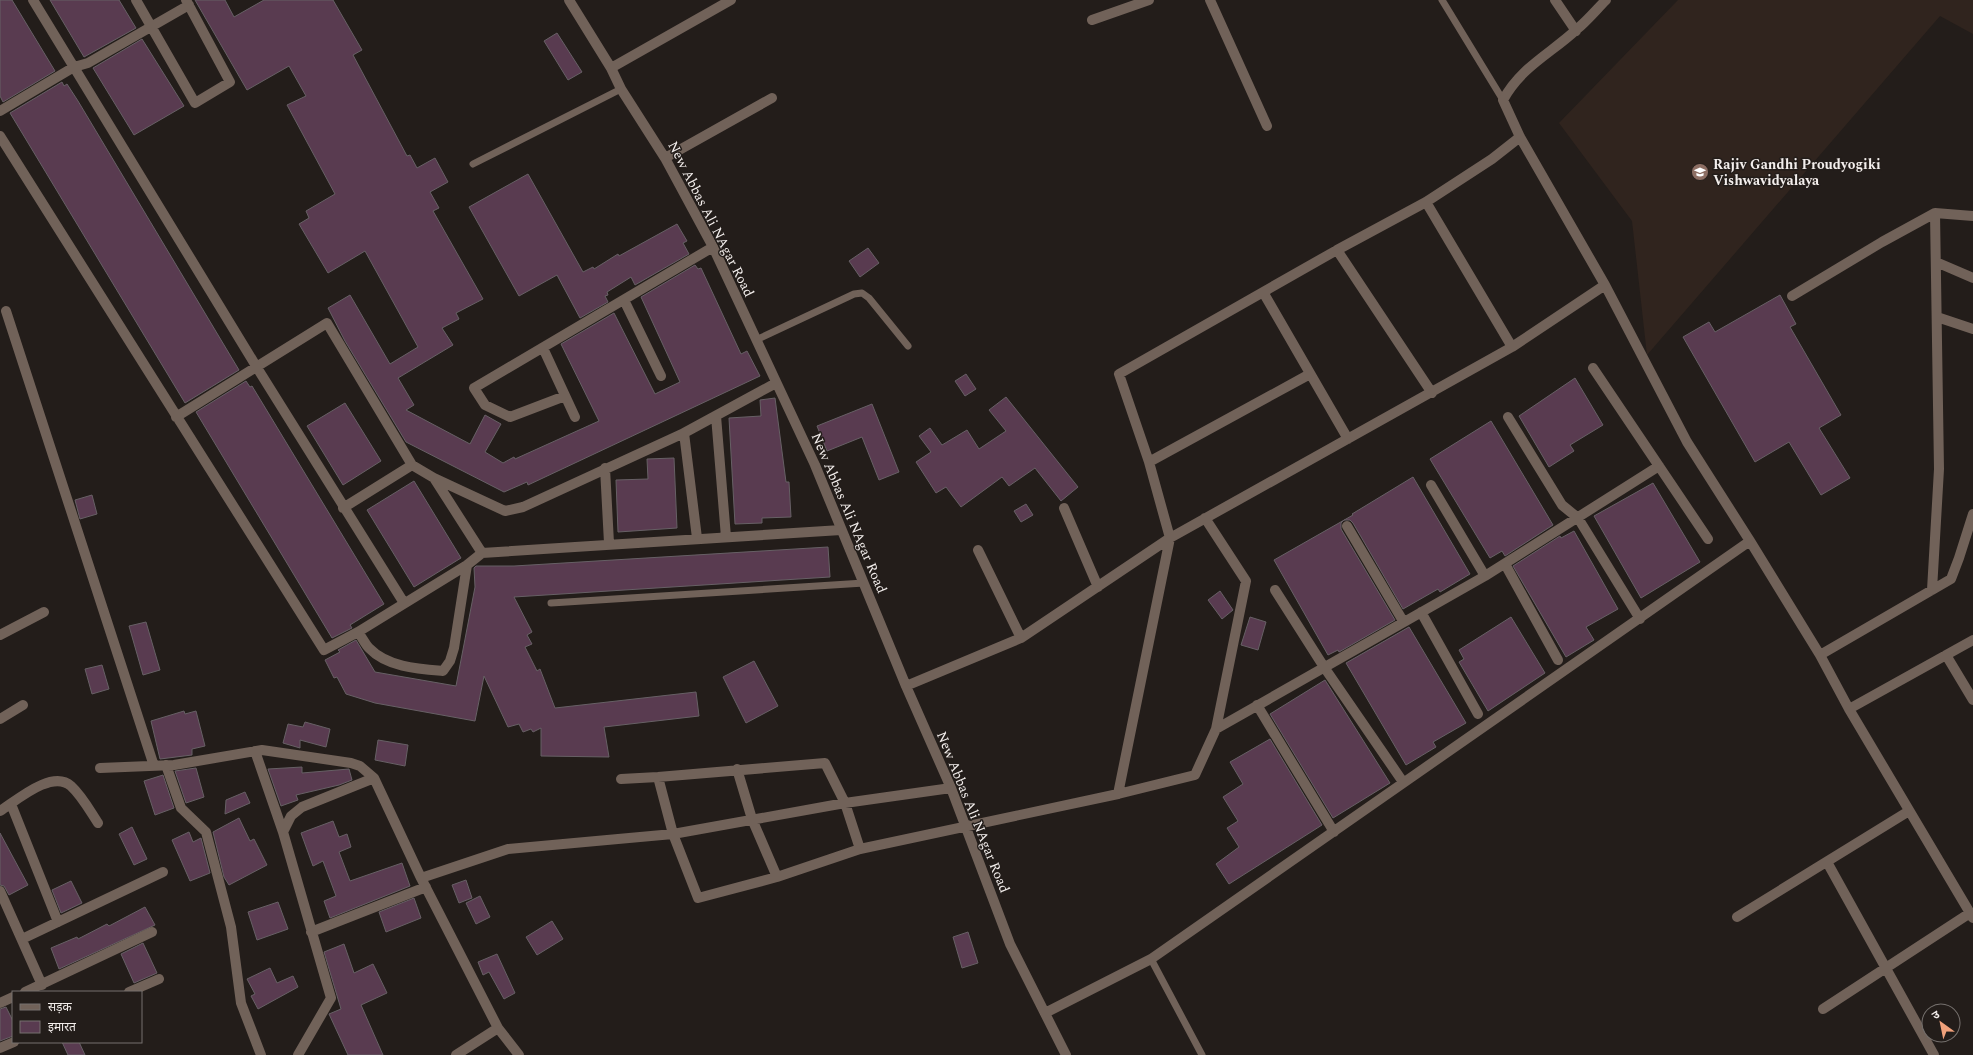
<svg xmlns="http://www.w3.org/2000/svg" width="1973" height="1055" viewBox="0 0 1973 1055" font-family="Spectral,'Noto Sans Devanagari',serif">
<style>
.built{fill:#30241e}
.building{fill:#593b50;stroke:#676065}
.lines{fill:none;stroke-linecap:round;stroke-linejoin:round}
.service{stroke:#716259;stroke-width:7}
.minor{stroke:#716259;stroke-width:10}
.labels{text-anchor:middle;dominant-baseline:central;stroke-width:3;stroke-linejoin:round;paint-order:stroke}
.poi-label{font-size:14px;font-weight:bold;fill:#f3eeec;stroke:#231d1a;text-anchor:start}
.street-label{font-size:14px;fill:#f3eeec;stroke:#231d1a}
</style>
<rect width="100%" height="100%" fill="#231d1a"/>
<path class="built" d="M1678,0H1973V34L1940,16L1647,355L1632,221L1559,123Z"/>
<path class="building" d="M0,0H12L55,71L3,102L0,96Z
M50,0H119L136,28L84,57Z
M195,0H225L234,17L264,0H333L362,50L353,55L407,156L410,155L417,168L435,158L448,182L430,192L439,208L433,211L483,299L456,313L459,319L442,328L453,345L398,378L414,405L406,410L470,444L485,415L501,424L485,452L503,463L514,457L515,459L599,421L561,344L614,313L655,394L680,382L641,297L695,265L698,269L701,268L741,354L747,351L760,376L528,485L527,482L504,492L406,442L345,341L328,308L350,295L390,364L418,347L365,251L328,273L299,224L309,218L306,211L335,194L287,105L306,96L289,66L247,90Z
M557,33L582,72L568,80L544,41Z
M142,39L184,106L134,135L93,68Z
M62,82L64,86L67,84L78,101L239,370L185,403L10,113Z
M528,174L583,272L593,267L594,269L618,254L619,256L677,224L687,241L683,243L689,254L635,285L631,277L607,292L608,295L605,296L608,302L580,318L557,275L519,296L469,207Z
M868,248L879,263L860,277L849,261Z
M1780,295L1796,324L1790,327L1841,415L1819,428L1850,478L1821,495L1789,442L1755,462L1683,337L1709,322L1715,332Z
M966,374L976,389L965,396L955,381Z
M1575,378L1603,425L1570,445L1574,451L1549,467L1519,416Z
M246,381L250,387L252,386L384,604L350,625L352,628L332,638L196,412Z
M1006,397L1078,487L1061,501L1035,468L1009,486L1002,477L961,507L946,487L936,493L916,462L931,452L919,436L930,428L942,445L967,430L979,449L1006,431L989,410Z
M775,398L786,482H789L791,517L762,518V523L735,524L729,418L761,416L760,400Z
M345,403L381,461L343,485L307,426Z
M872,404L899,472L879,480L862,437L827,451L817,426Z
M1491,421L1553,525L1505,556L1502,551L1490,558L1430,459Z
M674,458L677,528L618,532L616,480L648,479L647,459Z
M1413,477L1470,574L1440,592L1438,589L1403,609L1353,523L1350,520H1344L1341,523V529L1395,620L1339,652L1338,650L1328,655L1274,560L1353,515L1352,514Z
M414,481L461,558L414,587L367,510Z
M1653,483L1700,562L1641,598L1594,516Z
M92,495L97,514L80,519L75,500Z
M1026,504L1033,515L1021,522L1014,511Z
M1574,531L1618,609L1586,627L1594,640L1566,657L1513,566L1560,536L1561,538Z
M828,547L830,577L514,597L532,632L527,635L532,644L525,647L537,671L540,669L555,708L696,692L699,716L604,727L609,757L541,756V728L533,732L531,729L523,732L519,724L508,727L484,676L475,721L375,703L346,694L337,677L334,678L325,660L340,652L338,650L356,640L375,672L456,686L475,587L474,568L476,566H514Z
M1220,591L1233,610L1222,619L1208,600Z
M1250,617L1266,622L1258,650L1241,645Z
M1511,617L1545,673L1488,711L1459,662L1464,659L1459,650Z
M146,622L160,670L143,675L129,626Z
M1409,627L1466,723L1433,742L1436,747L1406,765L1346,663Z
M754,661L778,706L746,723L723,677Z
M102,665L109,689L92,694L85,669Z
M1325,680L1390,783L1333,818L1270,714Z
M184,711L185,714L196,711L205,746L192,749V755L160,759L151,721Z
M305,722L330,729L326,747L300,740V748L283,743L288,724L303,727Z
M1270,739L1322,825L1229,884L1216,864L1239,847L1227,828L1238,821L1223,797L1243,784L1230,762Z
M378,740L408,745L405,766L375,760Z
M302,767V773L349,769L352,780L339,785L296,795L298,800L281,806L268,769Z
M196,768L204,797L186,803L175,771Z
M163,775L174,808L155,815L144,781Z
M245,792L250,803L225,814L226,800Z
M239,818L250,841L254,839L267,865L229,885L224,877L213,832Z
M333,821L339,837L347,834L351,847L339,852L350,881L402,863L410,886L330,918L324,901L336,896L323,861L313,866L301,833Z
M132,827L147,859L134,865L119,834Z
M189,832L193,842L201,838L210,873L190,881L172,840Z
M0,833L28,885L9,895L4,886L0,885Z
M466,880L472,898L459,903L452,885Z
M71,881L82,903L61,913L52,890Z
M480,896L490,917L476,924L466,903Z
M414,898L421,918L386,932L379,912Z
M278,902L288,929L257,940L248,912Z
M145,907L155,925L59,969L51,948L77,937L78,939L107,924L109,926Z
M552,921L563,939L537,955L526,937Z
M968,932L978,963L962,968L953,937Z
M143,943L157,973L134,983L121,954Z
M344,944L354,973L373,964L387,993L361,1005L383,1055H348L329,1014L341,1009L324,952Z
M497,954L515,993L504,999L489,972L483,975L478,962Z
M270,968L277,983L293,976L298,987L258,1009L251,996L255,994L247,979Z
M6,1007L13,1021V1036L0,1041V1009Z
M62,1042H79L85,1055H68Z"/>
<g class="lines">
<path class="service" d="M1442,0L1503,100
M473,164L621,89
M756,340L854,294L862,293L869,298L908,346
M551,603L864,583
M1151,959L1202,1055"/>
<path class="minor" d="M33,0L256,366L404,603
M136,0L195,103L230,82L186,0
M569,0L611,68L621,89L665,158L713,247L815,465L906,686L951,788L1010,944L1066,1055
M1210,0L1267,126
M1555,0L1576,31
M1606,0C1596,10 1587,21 1576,30C1550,54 1521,67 1503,100L1520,137L1605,285L1687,442L1750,541L1820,655L1849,709L1973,918
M1092,20L1149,0
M611,68L731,0
M0,111L74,67L88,63L189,5
M0,136L324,650L358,632L467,565L482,553
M665,158L772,98
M1426,202L1512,347
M1337,250L1432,393
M1936,262L1973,278
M1263,292L1348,439
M1792,296L1882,242L1935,213L1973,216
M624,300L661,376
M6,311L154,766
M1937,317L1973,329
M543,348L575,417
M1593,368L1708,539
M565,396L510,417L485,405L474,388L713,247
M716,416L726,537
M176,417L327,323L412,465L434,478L482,553L841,530
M1508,417L1562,505L1578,518L1640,619
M684,433L697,538
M1149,462L1310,374
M605,468L609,543
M434,478L505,511L523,507L684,433L776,383
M1431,485L1485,576
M343,508L412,465
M1064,508L1098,587
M1347,526L1403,621
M978,550L1021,638
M1505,564L1558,660
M1275,590L1324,667L1403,782
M1932,590L1939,469L1935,213
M1421,612L1478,714
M358,632C362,637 365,644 369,648C387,667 418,669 443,671L450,661L454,648L467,565
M0,635L44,612
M1820,655L1951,579L1959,558L1973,514
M1946,655L1973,700
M906,686L1021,638L1170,538L1512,347L1605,285
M1257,705L1334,832
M1849,709L1973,640
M0,719L23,705
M1216,729L1485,576L1659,466
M255,751L283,832L331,998L298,1055
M166,765L181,808L206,832L231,927L241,1003L261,1055
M100,768L174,765L262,750L351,763L360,766L374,778L421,878L498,1028L519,1055
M737,769L752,819L777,877
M658,777L673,834L698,898L777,877L860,849L1118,794L1195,775L1216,729L1246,581L1205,518
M621,779L658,777L825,763L845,803L860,849
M1118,794L1170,538L1149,462L1119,374L1337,250L1426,202L1492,159L1520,137
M11,804L58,922
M0,811C16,801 52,769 71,786C82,796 90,811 98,823
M283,832L291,816L302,807L374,778
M1827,862L1934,1055
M421,878L508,849L673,834L845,803L951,788
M0,891L42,985
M1737,917L1909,811
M311,932L426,887
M22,939L163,872
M25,992L152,932
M129,992L159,979
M0,1003L13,997
M1823,1009L1970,913
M1045,1013L1151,959L1750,541
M0,1048L14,1042
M456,1055L498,1028"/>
</g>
<defs>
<g id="university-disc" transform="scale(0.9)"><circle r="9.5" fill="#8d6e63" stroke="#231d1a"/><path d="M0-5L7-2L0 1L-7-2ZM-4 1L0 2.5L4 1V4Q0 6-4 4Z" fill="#fff"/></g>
</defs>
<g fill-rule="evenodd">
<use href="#university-disc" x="1700" y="172"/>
</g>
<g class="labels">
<g class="poi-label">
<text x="1713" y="164">Rajiv Gandhi Proudyogiki<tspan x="1713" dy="16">Vishwavidyalaya</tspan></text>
</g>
<g class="street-label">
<text transform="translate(711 219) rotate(63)">New Abbas Ali NAgar Road</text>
<text transform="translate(849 513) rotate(67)">New Abbas Ali NAgar Road</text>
<text transform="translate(973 812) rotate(68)">New Abbas Ali NAgar Road</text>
</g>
</g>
<rect x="12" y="991" width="130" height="52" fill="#231d1a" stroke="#76716e"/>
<rect x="20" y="1004" width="20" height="6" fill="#716259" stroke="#76716e"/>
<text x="48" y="1011" font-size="12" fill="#f3eeec">सड़क</text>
<rect x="20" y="1021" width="20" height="12" fill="#593b50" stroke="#76716e"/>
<text x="48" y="1031" font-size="12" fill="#f3eeec">इमारत</text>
<g transform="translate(1941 1023) rotate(327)"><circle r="19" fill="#231d1a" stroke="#76716e"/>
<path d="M0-3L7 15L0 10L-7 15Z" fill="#f1a17b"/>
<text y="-6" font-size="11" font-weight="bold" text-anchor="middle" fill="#f3eeec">उ</text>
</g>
</svg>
